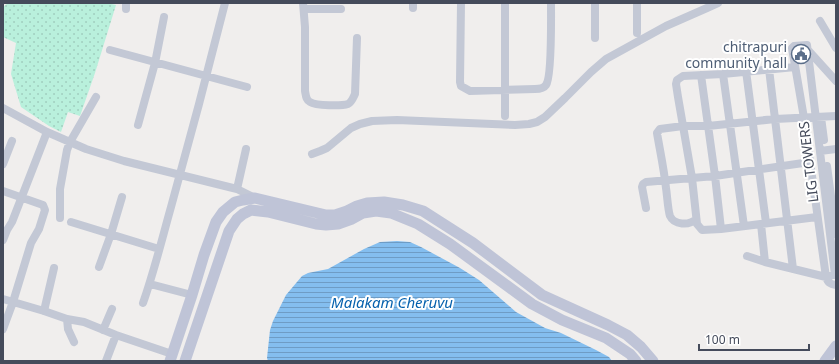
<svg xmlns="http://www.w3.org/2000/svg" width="839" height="364" viewBox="0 0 839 364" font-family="'Noto Sans',sans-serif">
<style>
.park{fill:url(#park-dots)}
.water{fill:url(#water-rules)}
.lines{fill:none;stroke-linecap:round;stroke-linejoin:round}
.street{stroke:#c3c8d5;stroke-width:8}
.secondary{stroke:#bfc4d7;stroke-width:11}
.labels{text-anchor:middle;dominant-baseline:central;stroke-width:4;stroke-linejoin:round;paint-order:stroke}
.service-label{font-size:14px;fill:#4e5e75;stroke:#fff;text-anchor:end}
.street-label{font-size:14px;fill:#454b5b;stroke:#fff}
.water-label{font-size:15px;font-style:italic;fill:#0661ad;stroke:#fff}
</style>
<defs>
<pattern id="park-dots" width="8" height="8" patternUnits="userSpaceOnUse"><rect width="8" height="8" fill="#b9f0dc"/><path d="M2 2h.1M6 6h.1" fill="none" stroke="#a0cfbf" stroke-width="1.8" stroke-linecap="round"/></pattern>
<pattern id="water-rules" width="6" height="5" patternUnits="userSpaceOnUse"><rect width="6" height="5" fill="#84beef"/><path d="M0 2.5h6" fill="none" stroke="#6e9cc5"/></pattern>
</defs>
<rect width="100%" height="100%" fill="#f0eeed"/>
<path class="park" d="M8,3H107L116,5L95,73L80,116L68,112L61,132L49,126L21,107L11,74L16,43L3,37V7Z"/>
<path class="water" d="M397,241L410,242L421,247L460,268L479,280L516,312L545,328L561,333L596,350L609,357L612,361H268L267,358L270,330L273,321L286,295L302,276L308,273L328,269L364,249L380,242Z"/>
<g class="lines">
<path class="street" d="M126,3V9
M303,3L305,27V91C306,96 306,100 310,102C316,106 342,106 348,104C352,102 353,98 355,94L357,38
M413,3V8
M461,3L460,82L461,86L470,91L535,89C539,89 544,88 546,85C552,77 551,16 551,3
M595,3V38
M304,9H341
M820,21L836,48
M637,33V3
M807,49L836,81
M110,50L247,87
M769,69L793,269
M746,71L766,223
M701,75L715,176L721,229L817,217
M3,108L47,132L86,149L124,161L237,189
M505,116V3
M821,117L824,140
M138,125L155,63L164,17
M246,149L237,189L255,198
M820,151L836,149
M312,154L320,151L327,148L351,128L360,124L372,121L397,120L515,125L529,124L537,122L545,117L565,98L591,72L606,59L666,26L707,8L718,3
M3,164L12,141
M827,166L836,234
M3,191L43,205L45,210L39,229L31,243L13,302L3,329
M646,208L642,187L643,184L646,182L715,176L810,162
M60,218V189L67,150L70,142L96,97
M696,219C689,226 674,225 670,216C668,211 667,194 666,188C664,169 660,151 657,133L660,129L683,126H708L775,119L836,116
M71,222L159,249
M761,224L765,262L826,277L830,276
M744,226L723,74L795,67
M721,229L702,230L697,224L692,178L678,97L676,84L677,80L683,76L723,74
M3,240L7,230L12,222L47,132
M747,256L765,262
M99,267L111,234L122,197
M835,275L807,45L794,46L792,48L804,118L826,277C828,283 830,284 836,285
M150,284L192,295
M3,299L44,311L67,319L84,322L116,335L172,354
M143,303C154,272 162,239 171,207C190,139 208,71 225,3
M44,311L54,268
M67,319L68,329L74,342
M103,330L112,309
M106,361L116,335"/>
<path class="secondary" d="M170,361L192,295L204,255L216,222L223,212L235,202L243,200L255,198L326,215H335L347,211L357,206L367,203L384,202L403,205L423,211L473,243L542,295L608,325L627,335L641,347L653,361
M185,361L229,231L237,219L243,214L251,210L268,212L316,224L326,225L338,224L352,219L363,213L376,211L391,213L418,224L450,244L532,304L562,320L606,338L630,354L636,361
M825,361L836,346"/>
</g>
<defs>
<g id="civic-ring" transform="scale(1)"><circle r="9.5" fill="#fff" stroke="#5c6f8a" stroke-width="1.5"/><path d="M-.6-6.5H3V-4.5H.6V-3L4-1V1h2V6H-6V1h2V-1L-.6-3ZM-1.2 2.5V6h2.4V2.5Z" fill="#5c6f8a"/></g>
</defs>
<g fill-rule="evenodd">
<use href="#civic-ring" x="801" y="54"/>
</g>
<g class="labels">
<g class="service-label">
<text x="787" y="46">chitrapuri<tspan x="787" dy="16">community hall</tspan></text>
</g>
<g class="street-label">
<text transform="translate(808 162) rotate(-97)">LIG TOWERS</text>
</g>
<g class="water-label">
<text x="392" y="302">Malakam Cheruvu</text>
</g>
</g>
<rect width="839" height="364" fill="none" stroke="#454b5b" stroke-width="8"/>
<path d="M699 344v6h110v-6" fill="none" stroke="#454b5b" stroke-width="2"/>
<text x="705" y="344" font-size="12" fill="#454b5b" stroke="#ffffff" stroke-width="3" paint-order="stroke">100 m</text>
</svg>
